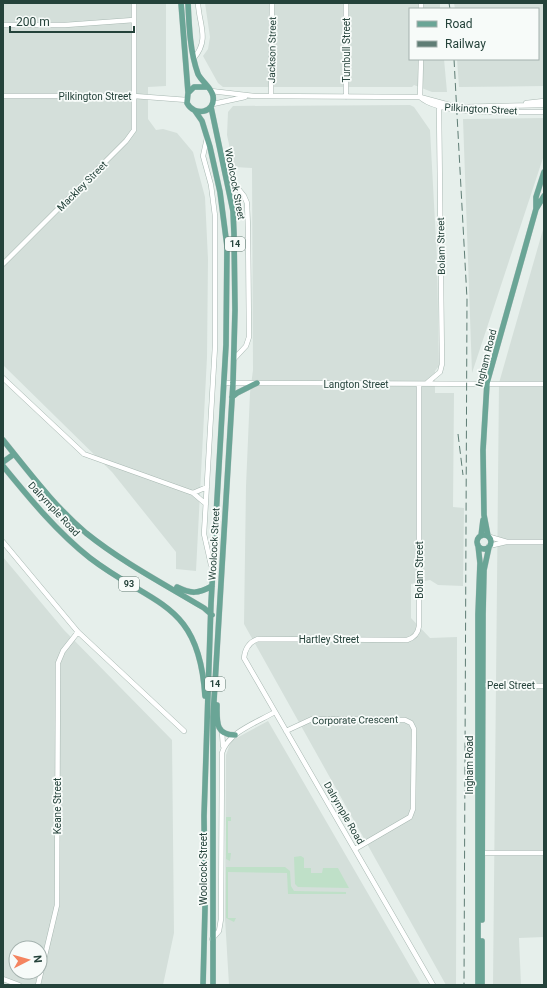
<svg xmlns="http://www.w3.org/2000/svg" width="547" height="988" viewBox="0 0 547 988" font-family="Roboto,sans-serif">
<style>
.built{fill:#d4dfda;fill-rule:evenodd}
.green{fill:#bfe0c8}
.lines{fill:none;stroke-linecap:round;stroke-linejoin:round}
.minor-casing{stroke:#a8b8b2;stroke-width:5.5}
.major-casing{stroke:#c2cac8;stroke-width:6}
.minor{stroke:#fff;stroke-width:4.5}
.major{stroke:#6aa596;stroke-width:5.5}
.rail{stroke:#5f7d75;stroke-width:1;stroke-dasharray:8 4;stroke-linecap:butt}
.labels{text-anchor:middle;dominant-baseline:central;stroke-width:3.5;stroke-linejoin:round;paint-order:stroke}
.shield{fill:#f7fbf9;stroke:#637a73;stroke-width:1}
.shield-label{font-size:9px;font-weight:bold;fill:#24423a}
.street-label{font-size:10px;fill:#24423a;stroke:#f7fbf9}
</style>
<rect width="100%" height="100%" fill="#e6efeb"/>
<path class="built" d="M3,3H166V86L148,87V119L156,130L163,129L177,133L193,152L205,197L208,259L207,357L196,571L176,569V552L112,472L3,365Z
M205,3H440V9H410V59H444L447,92H432L414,85L412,87H223L218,83L203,56L208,49L210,37Z
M454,3H544V86L459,87L457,59H538V9H455Z
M410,105L414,107L430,130L437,259L439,366L435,371V393H454L453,507L464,508L463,586L438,585L430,580L411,584V618L430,638L457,637L456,985H446L244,624L246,486L250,393L253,370L252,168L234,167L227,135L228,112L233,106Z
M543,118L544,155L472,373L463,119Z
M544,226V937L519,938L521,985H493L499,383Z
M3,557L64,630L172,740L174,933L163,985H3ZM16,948H40V972H16Z
M268,721L421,985H229L225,918L226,755L231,741Z"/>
<path class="green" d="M226,817H231V821H228V853H231L230,861L226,859Z
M301,856L304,858V868H311V873H322L323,868H338L349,888L298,887L295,884L294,857Z
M226,867H285L290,871L291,886L294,891L346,892V894H288L287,873L228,872V918H236L234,922L226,918Z"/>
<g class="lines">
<g class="minor-casing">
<path id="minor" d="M421,3V9
M3,25H65L134,20
M194,58C210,39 199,25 198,3
M211,91L254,96L420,97L457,107L544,105
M3,96H134L187,100
M271,96L272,3
M346,97V3
M420,97C442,117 514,111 544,112
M420,97L421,59
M526,103L544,101
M213,104L245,97
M207,138L203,156L211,185L215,216V346L204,534L211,565
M225,163L232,181L244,196L247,203L248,228L249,337L246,346L234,359
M3,264L126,141L134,130V3
M3,378L84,454L193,493L206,504
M428,382L440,372L442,364L439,107L441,103
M224,383L544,384
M419,384V626C418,634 414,638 407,640L258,639C249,642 245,649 244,658L433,985
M193,493L207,487
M490,537L507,542H544
M3,542L78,632L184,731
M489,546L506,542
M480,685L544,686
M286,731L312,719L405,720L411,723L414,729L413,809L410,817L355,849
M222,732L223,746
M480,853H544
M212,939L219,931L221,919L222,753C228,732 258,722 275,712
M3,979L19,985
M38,985L57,905L58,663L63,651L78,632"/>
</g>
<g class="major-casing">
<path id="major" d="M181,3L188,92
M188,3C189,26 190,52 198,74C202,82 212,88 213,96C216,113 194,117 187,103L188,93L194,87H206
M211,107L233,211L234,234L235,310L233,383L213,717V985
M195,111L202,121L210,147L220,192L227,246L226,345L211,603L204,816L205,908L203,985
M536,209L544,196
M232,397L237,393L257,383
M3,440C29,472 54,506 86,533C122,562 164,584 204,608L212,615
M3,462L14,454
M3,466C30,499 57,532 90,558C154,607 199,601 205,696
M477 542a7 7 0 1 1 14 0a7 7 0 1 1-14 0Z
M481,536L483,520
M488,536L484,515L483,450L487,383L536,209V197L544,172
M177,587C191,594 198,594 212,586
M217,705C217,721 215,735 235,735
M482,920L483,614L484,570L489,547
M478,985V614L480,563L478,545
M482,985V941"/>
</g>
<use href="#minor" class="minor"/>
<use href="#major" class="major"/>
<path class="rail" d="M449,3L450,9
M454,59L467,299L464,985
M458,434L463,475"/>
</g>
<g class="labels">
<g class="shield">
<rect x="225" y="237" width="20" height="14" rx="3"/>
<rect x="119" y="577" width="20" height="14" rx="3"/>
<rect x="205" y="677" width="20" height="14" rx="3"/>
</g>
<g class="shield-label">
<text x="235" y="244">14</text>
<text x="129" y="584">93</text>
<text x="215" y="684">14</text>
</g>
<g class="street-label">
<text transform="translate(272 50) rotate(-89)">Jackson Street</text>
<text transform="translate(346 50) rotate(-90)">Turnbull Street</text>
<text x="95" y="96">Pilkington Street</text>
<text transform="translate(481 109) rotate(3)">Pilkington Street</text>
<text transform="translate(235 184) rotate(79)">Woolcock Street</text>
<text transform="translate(82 186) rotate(-45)">Mackley Street</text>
<text transform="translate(441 246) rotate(-91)">Bolam Street</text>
<text transform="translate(486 358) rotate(-76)">Ingham Road</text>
<text x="356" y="384">Langton Street</text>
<text transform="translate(54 509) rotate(47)">Dalrymple Road</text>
<text transform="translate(214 544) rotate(-87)">Woolcock Street</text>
<text transform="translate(419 570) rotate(-90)">Bolam Street</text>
<text x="329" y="639">Hartley Street</text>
<text x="511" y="685">Peel Street</text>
<text transform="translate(355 720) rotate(-1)">Corporate Crescent</text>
<text transform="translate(469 765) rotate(-90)">Ingham Road</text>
<text transform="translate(57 806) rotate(-90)">Keane Street</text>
<text transform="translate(344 813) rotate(60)">Dalrymple Road</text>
<text transform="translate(203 869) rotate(-90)">Woolcock Street</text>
</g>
</g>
<rect width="547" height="988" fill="none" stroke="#24423a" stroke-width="8"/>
<rect x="409" y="8" width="130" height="52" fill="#f7fbf9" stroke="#a3b1ad"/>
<rect x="417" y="21" width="20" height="6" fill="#6aa596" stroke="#a3b1ad"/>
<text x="445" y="28" font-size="12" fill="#24423a">Road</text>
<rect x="417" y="41" width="20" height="6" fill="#5f7d75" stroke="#a3b1ad"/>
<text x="445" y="48" font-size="12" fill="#24423a">Railway</text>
<g transform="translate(28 960) rotate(84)"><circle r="19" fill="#f7fbf9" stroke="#a3b1ad"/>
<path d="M0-3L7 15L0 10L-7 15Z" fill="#f4845f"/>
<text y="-6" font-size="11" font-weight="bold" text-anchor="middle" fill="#24423a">N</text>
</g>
<path d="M10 26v6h124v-6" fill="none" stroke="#24423a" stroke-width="2"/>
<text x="16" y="26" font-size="12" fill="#24423a" stroke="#f7fbf9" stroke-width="3" paint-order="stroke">200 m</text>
</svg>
